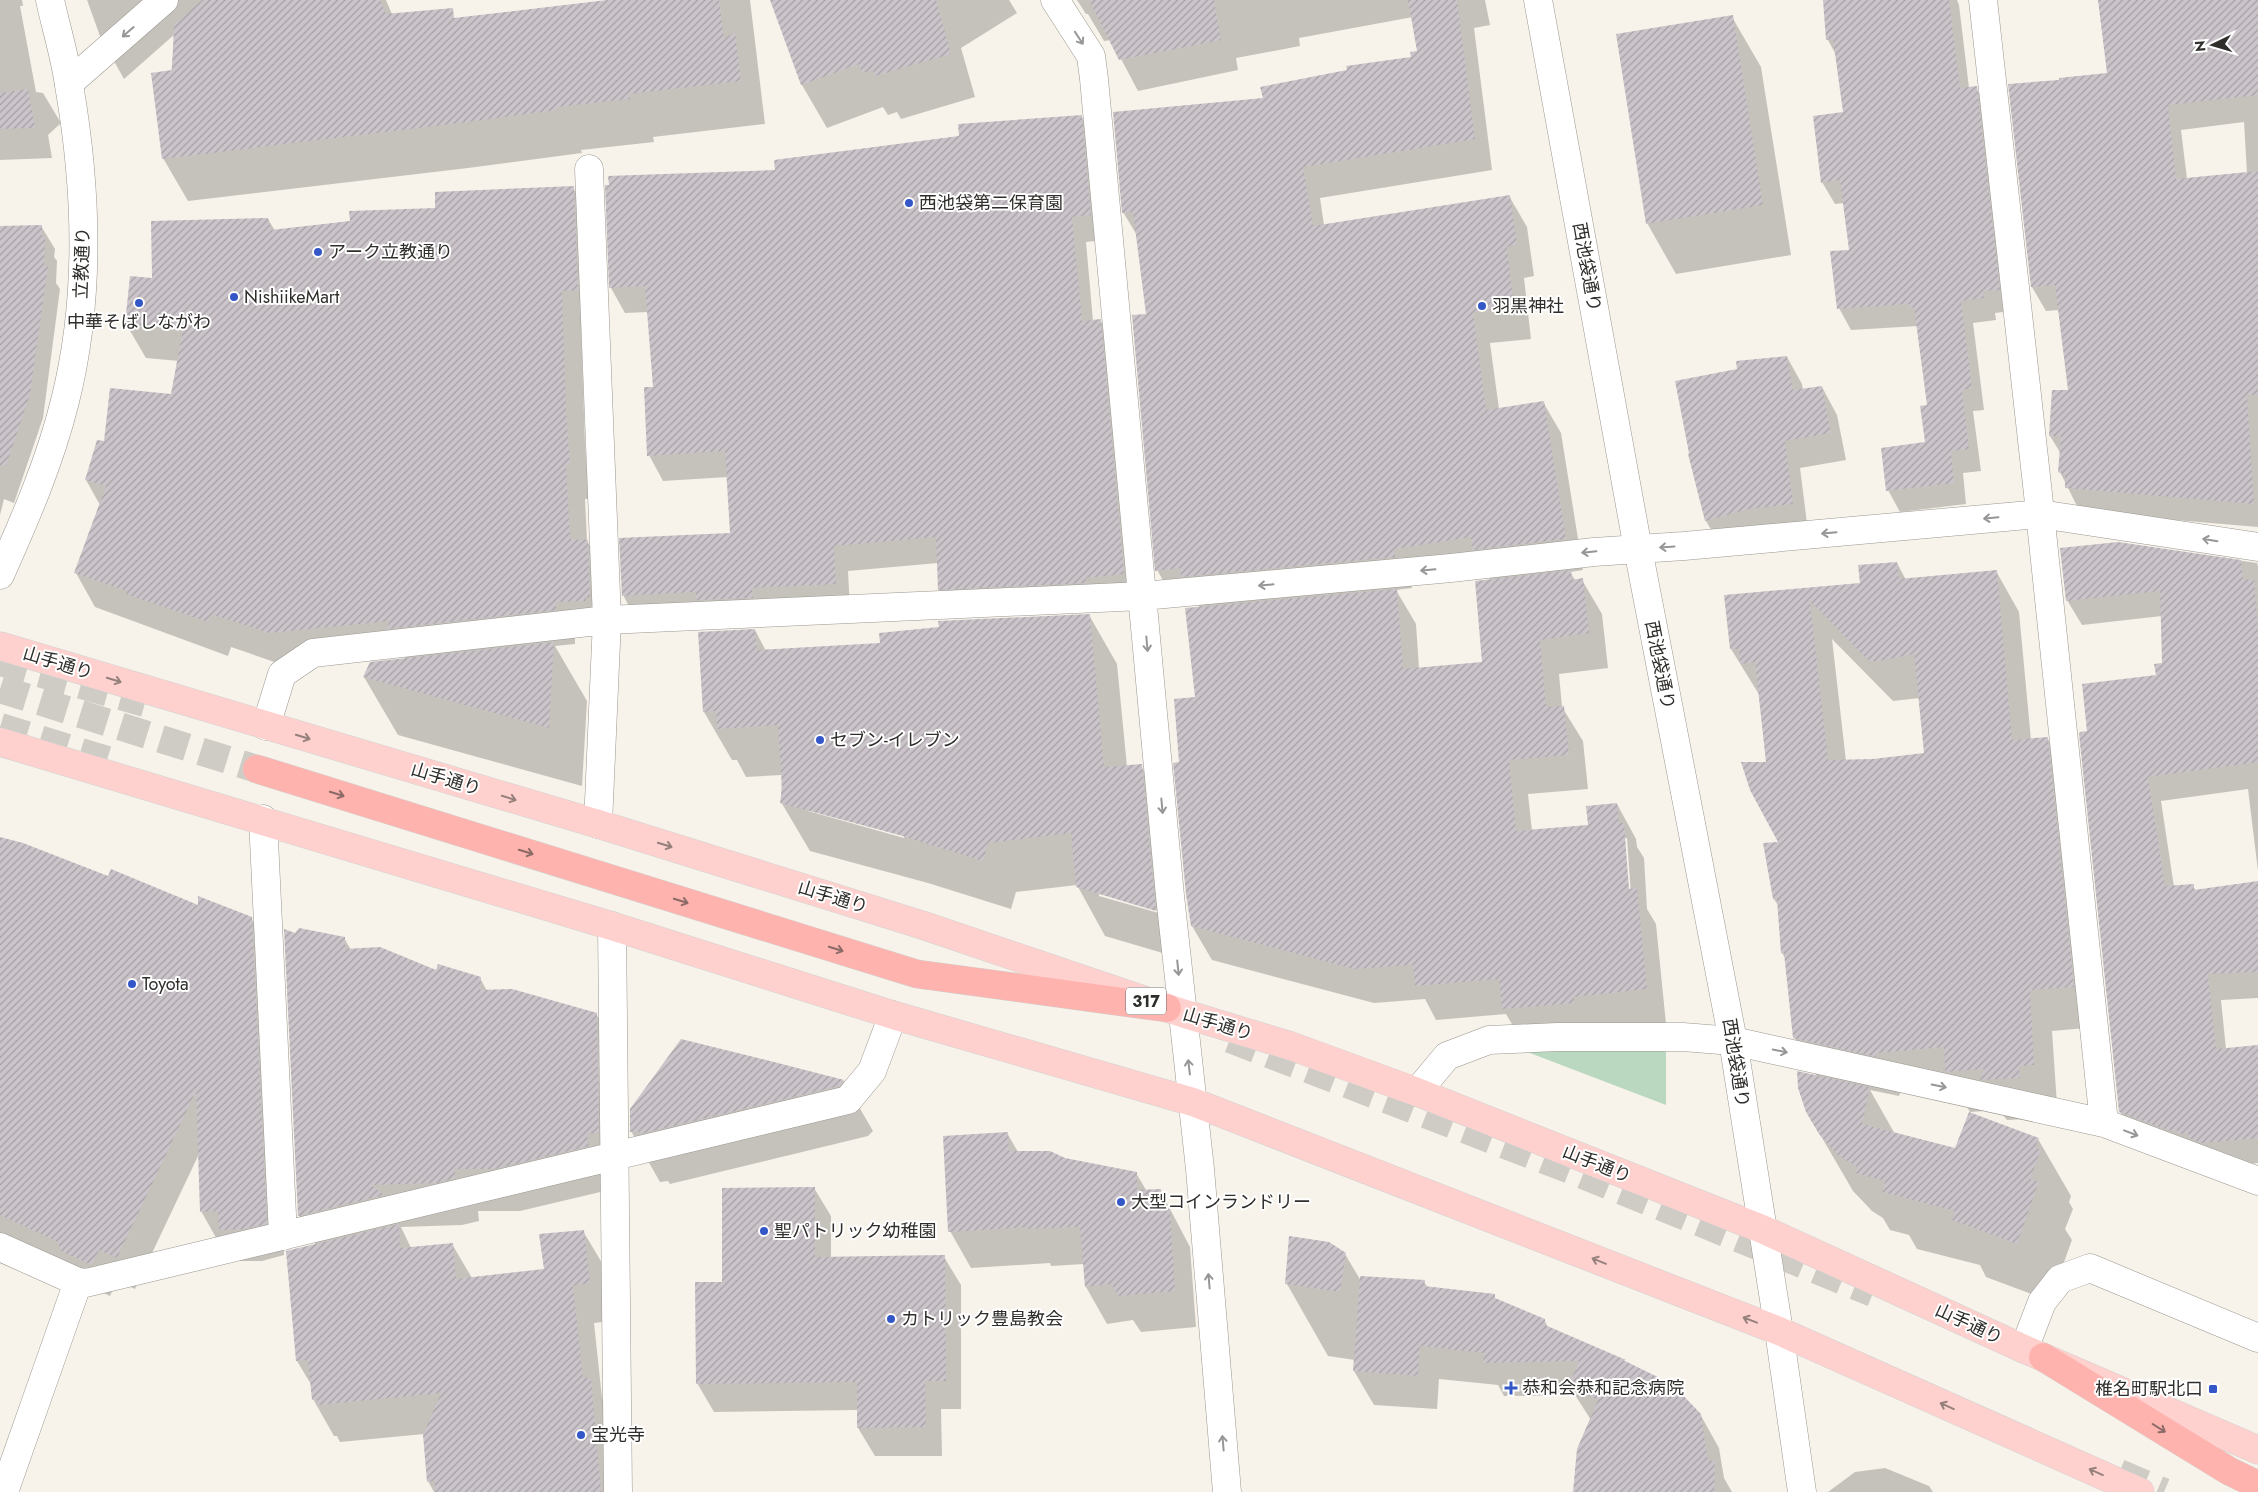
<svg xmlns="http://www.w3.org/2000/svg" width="2258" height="1492" viewBox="0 0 2258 1492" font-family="Jost,'Noto Sans JP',sans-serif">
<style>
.grass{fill:#b9d8bf}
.shadow{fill:#0003;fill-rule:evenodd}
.building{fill:url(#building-hatch);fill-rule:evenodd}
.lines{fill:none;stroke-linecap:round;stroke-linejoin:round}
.motorway-tunnel{stroke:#cfccc5;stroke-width:28;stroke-dasharray:28 14;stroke-linecap:butt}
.minor-casing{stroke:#9b9790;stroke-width:29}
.tertiary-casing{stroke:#9b9790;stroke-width:29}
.secondary-casing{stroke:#9b9790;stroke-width:29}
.primary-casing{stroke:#d1d1d0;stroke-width:29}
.motorway-casing{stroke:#d1d1d0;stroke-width:29}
.minor{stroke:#fff;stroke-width:28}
.tertiary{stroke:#fff;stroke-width:28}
.secondary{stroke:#fff;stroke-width:28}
.primary{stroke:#fed1ce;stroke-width:28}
.motorway{stroke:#feb3ae;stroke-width:28}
.oneway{stroke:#979695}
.oneway2{stroke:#96807c}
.oneway3{stroke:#8c6a66}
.poi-dot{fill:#3357c7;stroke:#fff;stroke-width:2}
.labels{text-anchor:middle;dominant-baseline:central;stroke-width:4;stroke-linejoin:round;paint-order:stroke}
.shield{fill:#fff;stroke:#6d6d6b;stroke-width:1}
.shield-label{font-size:16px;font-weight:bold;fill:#2f2e2b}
.poi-label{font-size:18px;fill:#2f2e2b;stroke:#fff;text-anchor:start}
.street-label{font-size:18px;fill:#2f2e2b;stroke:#fff}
</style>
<defs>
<pattern id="building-hatch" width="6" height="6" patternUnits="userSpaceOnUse" patternTransform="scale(1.25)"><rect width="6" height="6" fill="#cbc4ca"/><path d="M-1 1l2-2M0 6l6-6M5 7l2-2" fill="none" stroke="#a5a0a4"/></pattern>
</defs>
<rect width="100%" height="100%" fill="#f7f3eb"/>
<path class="grass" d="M1650,1045L1666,1052V1105L1517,1048Z"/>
<path class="shadow" d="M0,0H22L23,6H20L36,92L43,93L61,123L48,135L52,158L0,160Z
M87,0H386L397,26L618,0H750L765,124L653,137L654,142L581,150L582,153L468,168L188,201L163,158L175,34L124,79L100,36Z
M772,0H1009L1017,13L961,48L975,97L901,119L897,112L888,115L883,107L827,128L802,85Z
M1077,0H1485L1490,25L1474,28L1492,170L1320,198L1324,225L1509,196L1527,227L1534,276L1524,278L1531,339L1490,343L1499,409L1543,402L1561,433L1583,570L1570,572L1575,580H1582L1602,614L1608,668L1559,674L1562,707L1583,741L1588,789L1528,794L1532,831L1589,826L1617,804L1636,839L1637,847L1644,858L1647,909L1656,924L1666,1024L1523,1043L1506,1014L1436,1020L1425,999L1374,1003L1212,960L1192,926L1187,894L1181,763L1197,699L1200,608L1195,599L1175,601L1157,570L1148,315L1138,237L1123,212L1264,99L1412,58L1419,52L1413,17L1299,38L1300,46L1236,58L1238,70L1138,91L1111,40L1104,41L1088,14H1086ZM1484,568L1491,581L1483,663L1419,668L1416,624L1396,590L1412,588L1411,580ZM1624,838H1627L1631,895H1629Z
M1838,0H1957L1959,5L1969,88H1976L1989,110L2011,311L1995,313L1996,320L1973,323L1984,410L1973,411L1981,471L1963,473L1966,504L1900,512L1888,490L1927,443L1928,406L1918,326L1851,330L1839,308L1850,251L1844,203L1835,204L1822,182L1845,113L1836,55L1828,40Z
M2099,0H2258V527L2080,512L2060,472L2061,454L2050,436L2069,392L2059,310L2046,311L2032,287L2060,81L2108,74ZM2244,122L2247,173L2187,179L2181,130Z
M1732,17L1761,67L1791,255L1676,274L1647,223Z
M1081,116L1096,142L1105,240L1086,242L1093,321L1100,320L1114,345L1138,599L953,614L939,589L938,563L848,571L850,609L637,621L623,595L731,534L728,477L663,481L649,455L654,388L648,312L625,313L611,288L777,171Z
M573,188L593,222L597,324L581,325L585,444L589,499H585L587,541L607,575L609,631L575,636V644L555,646L587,701L582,786L398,735L364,677L406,660L404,656L289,667L231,647L228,656L95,607L76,573L100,505L86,480L105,443L172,396L179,361L146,358L126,324L153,279L268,219L275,231L436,210Z
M41,226L55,249L54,257L57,261L56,283L60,289L43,418L14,503L4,499L0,515V227Z
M1787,357L1802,384L1803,390L1822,387L1837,415L1846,460L1800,468L1808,531L1722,548L1706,521L1738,370Z
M2118,543L2257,563L2258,566V871L2248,789L2161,801L2174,887L2193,886L2196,891L2258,883V998L2221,1000L2226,1049L2258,1046V1163L2217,1168L2134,1136L2120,1111L2088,732L2157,677L2164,664L2162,616L2082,625L2067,600Z
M1897,563L1906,580L1996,571L2019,612L2031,740L2047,738L2070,779L2097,1027L2052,1031L2057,1105L2043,1118L2007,1120L1999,1110L1970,1112L1956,1088L1900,1093L1899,1096L1870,1090L1895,1134L1956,1149L2038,1139L2071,1196L2069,1202L2073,1209L2065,1229L2072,1240L2050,1301L1986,1277L1980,1265L1917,1249L1909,1235L1890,1230L1883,1218L1872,1211L1853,1191L1807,1112L1817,1077L1794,1037L1786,959L1782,953L1779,907L1774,899L1780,844L1767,763L1760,696L1731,649L1726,596L1861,584ZM1832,639L1893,701L1920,698L1925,754L1873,760L1846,761Z
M1089,615L1117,664L1127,767L1141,766L1170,814L1183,959L1105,936L1077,885L1016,892L1011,909L928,883L810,851L781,802L782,775L746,777L737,760H732L704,712L755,630L766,651L881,644ZM808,809L905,835L904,838L808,811ZM1099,893L1162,912V914L1099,896Z
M0,838L108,878L200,907L251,918L270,950L284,1255L262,1261H238L227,1243H219L201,1211L199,1154L135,1289L117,1281L110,1296L81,1283L0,1237Z
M295,934L344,938L351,950L437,972L480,978L487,991L596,1014L621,1057L613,1189L520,1211H478L479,1221L462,1225L401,1227L411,1248L452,1244L472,1278L546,1270L583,1231L605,1268L611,1321L594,1323L602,1398L612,1416L618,1492H434L428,1481L424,1434L340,1442L337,1436H334L313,1399L312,1386L297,1361L288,1252L316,1245L299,1216Z
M681,1040L844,1081L873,1131L868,1136L670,1184L668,1181L660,1182L631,1131Z
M1007,1133L1018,1152L1136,1173L1146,1190H1160L1190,1247L1196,1327L1141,1332L1133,1320L1107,1324L1086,1287L1084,1264L1051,1266L1050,1263L971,1268L950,1231Z
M814,1188L831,1216V1258L944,1257L961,1285V1409H941L942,1456H875L858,1428V1410L714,1412L697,1383L724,1283Z
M1345,1254L1361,1281L1424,1282L1428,1288L1494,1296L1496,1300L1544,1320L1548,1327L1625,1361L1700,1414L1719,1448L1724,1478L1732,1492H1575L1591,1420L1575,1395L1504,1396L1498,1385L1439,1379L1437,1409L1374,1405L1354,1371L1355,1360L1328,1356L1287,1284Z
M1885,1468L1929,1486L1933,1492H1828L1855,1472Z"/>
<path class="building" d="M202,0H380L386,14L453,8L454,18L607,0H719L724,39L735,32L741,81L629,94L630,99L557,107L558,110L443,125L162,159L151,73L172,70L174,25Z
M770,0H936L951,54L875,76L873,70L862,73L859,64L801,85Z
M1089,0H1214L1221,40L1119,60Z
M1408,0H1457L1475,139L1303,167L1313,226L1510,195L1517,245L1507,247L1514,308L1473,312L1486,410L1544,401L1566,539L1472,550L1471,537L1394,549L1395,557L1181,577L1180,568L1155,571L1132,315L1146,314L1133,212L1122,213L1113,112L1263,98L1260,87L1347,70L1346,66L1411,57L1410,52L1417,51Z
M1823,0H1949L1960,88L1977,86L2000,290L1983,291L1984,298L1961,301L1972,388L1962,390L1969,449L1951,451L1954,483L1886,491L1881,448L1925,442L1920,406L1927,405L1914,307L1909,308V304L1837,309L1830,251L1849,250L1840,180L1821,183L1813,116L1843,112L1833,39L1826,40Z
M2098,0H2258V95L2168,105L2176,179L2258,171V395H2247L2254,504L2065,488V475L2058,472L2061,436H2049L2052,390H2068L2055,285L2031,287L2008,84L2059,80V78L2107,73Z
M1733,15L1763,205L1646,224L1616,34Z
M28,89L35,128L0,129V93Z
M1082,115L1091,215L1072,217L1082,321L1101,319L1124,574L1086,578L1087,583L938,590L936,537L834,546L836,584L752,588L753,598L696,600V592L622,596L619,538L730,533L725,451L647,456L644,387H653L645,286L609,288L605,185H609L608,176L775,170L774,160L959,136L958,124Z
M574,186L578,290L562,291L566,409L570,465H566L570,539L588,540L590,597L586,598V601L556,602V610L386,629L390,621L269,633L211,614L208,622L126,594L127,591L74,573L106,486L85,480L97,440L104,441L110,388L171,394L183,329L125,324L130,276L152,278L151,221L268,218L271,230L350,221L349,211L435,208V192Z
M42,225V237H45L44,265L48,266L30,394L6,466L0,465V226Z
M1787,356L1793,390L1822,386L1831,433L1785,441L1793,504L1749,509L1705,521L1688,454L1689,453L1675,381L1737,369L1736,361Z
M2118,542L2241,560L2243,580L2254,579L2258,632V762L2148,777L2165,886L2194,884V890L2258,881V972L2208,974L2216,1049L2258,1045V1138L2202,1143L2189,1138L2188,1133L2178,1134L2177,1130L2170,1131L2119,1112L2079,734L2080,732L2087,731L2082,684L2156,675L2154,664L2162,663L2160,591L2066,601L2060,548Z
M1897,562L1899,579L1997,570L2012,740L2048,737L2074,987L2030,990L2034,1065L2019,1066L2020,1078L1980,1080L1984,1069L1945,1072L1944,1047L1877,1053L1876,1057L1793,1038L1784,953H1781L1777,900L1773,899L1763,843L1778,842L1750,790L1741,762H1766L1755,662L1740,664L1739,649H1730L1724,595L1860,583L1858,565ZM1810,601L1869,661H1879L1914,654L1924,753L1873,759L1828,760Z
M1571,570L1572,580L1583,578L1589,633L1540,640L1546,707L1564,706L1569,755L1509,760L1516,831L1588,825L1586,806L1617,803L1619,823H1624L1629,889L1637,888L1647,989L1574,997V1003L1502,1009L1499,979L1415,986L1413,965L1354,969L1191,926L1186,894L1173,763L1179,762L1174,699L1195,697L1185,608L1397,589L1403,669L1482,662L1475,581Z
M1090,614L1104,767L1142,764L1156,911L1076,887L1071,833L988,843L983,861L899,835L780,803L782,788L778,725L717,729L716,711L703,712L698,632L755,629L757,650L880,643L879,633L939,627L938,621Z
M554,642L549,728L363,677L370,662Z
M0,837L23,843L108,876L111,869L198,905V896L252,917L267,1224L243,1229L219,1230L218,1211L200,1212L196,1091L117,1258L99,1250L92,1265L61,1251L58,1242L0,1215Z
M299,928L345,937V949L380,947L436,970L438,964L481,977L480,990L512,989L597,1013L599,1133L587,1134L589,1146L495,1169H455V1178L437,1183L371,1185L384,1195L298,1216L284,929L295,933Z
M681,1039L778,1063L844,1080L839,1086L640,1134L638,1131L630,1132V1109Z
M1797,1071L1870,1087L1862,1124L1955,1148L1969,1112L2039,1138L2035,1148L2041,1150L2030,1179L2039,1182L2017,1244L1952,1220L1955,1211L1882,1192L1885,1181L1855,1173L1857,1167L1837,1154L1819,1134L1806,1112L1798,1088Z
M1008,1132L1009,1151H1050L1065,1158L1137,1172V1190L1161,1189L1162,1209L1170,1208L1175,1291L1119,1296L1111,1284L1085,1287L1080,1227L1028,1229V1227L948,1232L943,1136Z
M815,1187V1257L945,1255L946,1381H925L926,1427L857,1428V1382L696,1384L695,1282H722V1188Z
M399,1224L400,1248L453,1243L456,1279L544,1269L539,1234L584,1230L590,1283L573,1286L583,1378H591L601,1492H435V1481L427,1482L423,1435L441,1393L318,1405L317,1399L312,1400L308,1360L296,1361L286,1251Z
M1289,1236L1329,1242L1346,1253L1340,1292L1285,1284Z
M1360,1276L1425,1280L1424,1286L1495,1294V1298L1545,1319V1325L1626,1360H1623L1672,1384L1701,1414L1708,1461H1715L1714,1492H1573L1577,1449L1598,1400L1568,1386L1579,1361L1483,1363L1484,1353L1420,1346L1418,1376L1353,1371Z"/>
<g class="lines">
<path class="motorway-tunnel" d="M0,662L145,703
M0,689L257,769
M0,727L107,760
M1230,1039L1578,1173L1873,1293
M2119,1473L2164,1492"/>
<g class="minor-casing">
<path id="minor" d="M1055,0L1091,56L1094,79L1170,896L1200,1169L1227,1492
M1983,0L2038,494L2104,1123
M69,83L164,0
M589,169L607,620L598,824
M266,726L282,674L313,653L607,620L1143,596L1451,568L1594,552L1684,546L2040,514L2258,547
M263,819L283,1236
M612,926L618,1492
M1417,1092L1447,1056L1489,1040L1557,1037H1683L1733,1041L2104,1123L2258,1181
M0,1247L78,1282L86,1283L848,1100L872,1071L893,1015
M1779,1331L1802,1492
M2024,1349L2042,1302L2060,1279L2090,1268L2258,1338
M4,1492L78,1282"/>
</g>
<g class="tertiary-casing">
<path id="tertiary" d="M0,575C25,519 50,462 65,401C91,298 87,189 69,85C65,56 56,28 50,0"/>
</g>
<g class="secondary-casing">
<path id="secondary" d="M1538,0L1638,549L1733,1041L1779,1331"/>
</g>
<g class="primary-casing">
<path id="primary" d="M0,646L598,824L922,925L1182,1013L1291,1046L1417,1092L1762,1229L2024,1349L2258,1450
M0,742L612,926L893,1015L1193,1102L1779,1331L2140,1492"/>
</g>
<g class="motorway-casing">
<path id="motorway" d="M257,769L917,974L1167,1008
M2043,1357L2229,1471L2258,1485"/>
</g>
<use href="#minor" class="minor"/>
<use href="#tertiary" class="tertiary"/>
<use href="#secondary" class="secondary"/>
<use href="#primary" class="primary"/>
<use href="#motorway" class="motorway"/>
</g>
<defs><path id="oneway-shaft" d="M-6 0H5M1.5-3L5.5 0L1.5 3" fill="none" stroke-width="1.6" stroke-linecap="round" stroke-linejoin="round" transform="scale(1.25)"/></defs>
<g class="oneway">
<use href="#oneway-shaft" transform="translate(128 32) rotate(139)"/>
<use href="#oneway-shaft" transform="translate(1079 38) rotate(57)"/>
<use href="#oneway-shaft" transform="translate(1991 518) rotate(175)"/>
<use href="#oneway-shaft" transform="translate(1829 533) rotate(175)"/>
<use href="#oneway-shaft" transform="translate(2210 540) rotate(-171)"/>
<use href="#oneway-shaft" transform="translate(1667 547) rotate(176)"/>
<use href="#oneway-shaft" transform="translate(1589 552) rotate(174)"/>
<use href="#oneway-shaft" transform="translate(1428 570) rotate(175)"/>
<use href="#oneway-shaft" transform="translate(1266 585) rotate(175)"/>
<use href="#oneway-shaft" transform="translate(1147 644) rotate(85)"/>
<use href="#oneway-shaft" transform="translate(1162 806) rotate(85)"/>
<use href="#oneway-shaft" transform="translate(1178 968) rotate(84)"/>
<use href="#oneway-shaft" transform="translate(1780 1051) rotate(12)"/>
<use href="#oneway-shaft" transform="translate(1189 1067) rotate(-97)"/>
<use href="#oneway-shaft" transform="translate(1939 1086) rotate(12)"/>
<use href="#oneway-shaft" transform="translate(2131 1133) rotate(21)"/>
<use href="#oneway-shaft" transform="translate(1209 1281) rotate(-95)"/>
<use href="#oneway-shaft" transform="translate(1223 1443) rotate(-95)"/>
</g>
<g class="oneway2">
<use href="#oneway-shaft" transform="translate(114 680) rotate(17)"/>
<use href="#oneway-shaft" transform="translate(303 737) rotate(17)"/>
<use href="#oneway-shaft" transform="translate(509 798) rotate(17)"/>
<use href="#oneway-shaft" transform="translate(665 845) rotate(17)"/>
<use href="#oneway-shaft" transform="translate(1599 1261) rotate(-158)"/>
<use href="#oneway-shaft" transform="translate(1750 1320) rotate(-159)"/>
<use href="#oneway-shaft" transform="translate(1947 1406) rotate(-156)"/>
<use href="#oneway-shaft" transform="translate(2096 1472) rotate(-156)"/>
</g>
<g class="oneway3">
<use href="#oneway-shaft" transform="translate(337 794) rotate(17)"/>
<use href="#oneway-shaft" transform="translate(526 852) rotate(17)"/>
<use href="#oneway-shaft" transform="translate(681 901) rotate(17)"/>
<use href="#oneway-shaft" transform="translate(836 949) rotate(17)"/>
<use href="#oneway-shaft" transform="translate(2159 1428) rotate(32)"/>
</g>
<g class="poi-dot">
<circle cx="909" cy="203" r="5"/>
<circle cx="318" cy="252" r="5"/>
<circle cx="234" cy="297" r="5"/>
<circle cx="139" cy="303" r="5"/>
<circle cx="1482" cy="306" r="5"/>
<circle cx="820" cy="740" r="5"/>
<circle cx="132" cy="984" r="5"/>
<circle cx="1121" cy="1202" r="5"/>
<circle cx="764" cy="1231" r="5"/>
<circle cx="891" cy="1319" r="5"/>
<path d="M1508.5 1380.5h5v5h5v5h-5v5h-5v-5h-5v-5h5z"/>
<rect x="2208" y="1384" width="10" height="10" rx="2.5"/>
<circle cx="581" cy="1435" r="5"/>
</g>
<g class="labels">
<rect class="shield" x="1126" y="987.5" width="40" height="27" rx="4"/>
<g class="shield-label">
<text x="1146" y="1001">317</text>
</g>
<g class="poi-label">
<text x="919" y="203">西池袋第二保育園</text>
<text x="328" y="252">アーク立教通り</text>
<text x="244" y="297">NishiikeMart</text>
<text x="1492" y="306">羽黒神社</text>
<text x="139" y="322" text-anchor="middle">中華そばしながわ</text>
<text x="830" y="740">セブン-イレブン</text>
<text x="142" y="984">Toyota</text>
<text x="1131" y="1202">大型コインランドリー</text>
<text x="774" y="1231">聖パトリック幼稚園</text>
<text x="901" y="1319">カトリック豊島教会</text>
<text x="1522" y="1388">恭和会恭和記念病院</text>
<text x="2203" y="1389" text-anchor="end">椎名町駅北口</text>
<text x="591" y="1435">宝光寺</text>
</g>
<g class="street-label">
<text transform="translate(82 263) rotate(-88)">立教通り</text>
<text transform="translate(1587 267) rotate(80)">西池袋通り</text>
<text transform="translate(58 663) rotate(17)">山手通り</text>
<text transform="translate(1660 665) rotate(79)">西池袋通り</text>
<text transform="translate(446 779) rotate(17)">山手通り</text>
<text transform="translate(833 897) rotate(17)">山手通り</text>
<text transform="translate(1218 1024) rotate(17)">山手通り</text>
<text transform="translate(1736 1063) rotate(81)">西池袋通り</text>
<text transform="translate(1597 1164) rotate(22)">山手通り</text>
<text transform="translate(1969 1324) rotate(25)">山手通り</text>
</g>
</g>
<g transform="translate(2213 45) rotate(265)" stroke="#ffffff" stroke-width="4" paint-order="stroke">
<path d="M0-4L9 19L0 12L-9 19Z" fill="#2f2e2b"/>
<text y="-8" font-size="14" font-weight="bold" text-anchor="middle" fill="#2f2e2b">N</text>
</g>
</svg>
